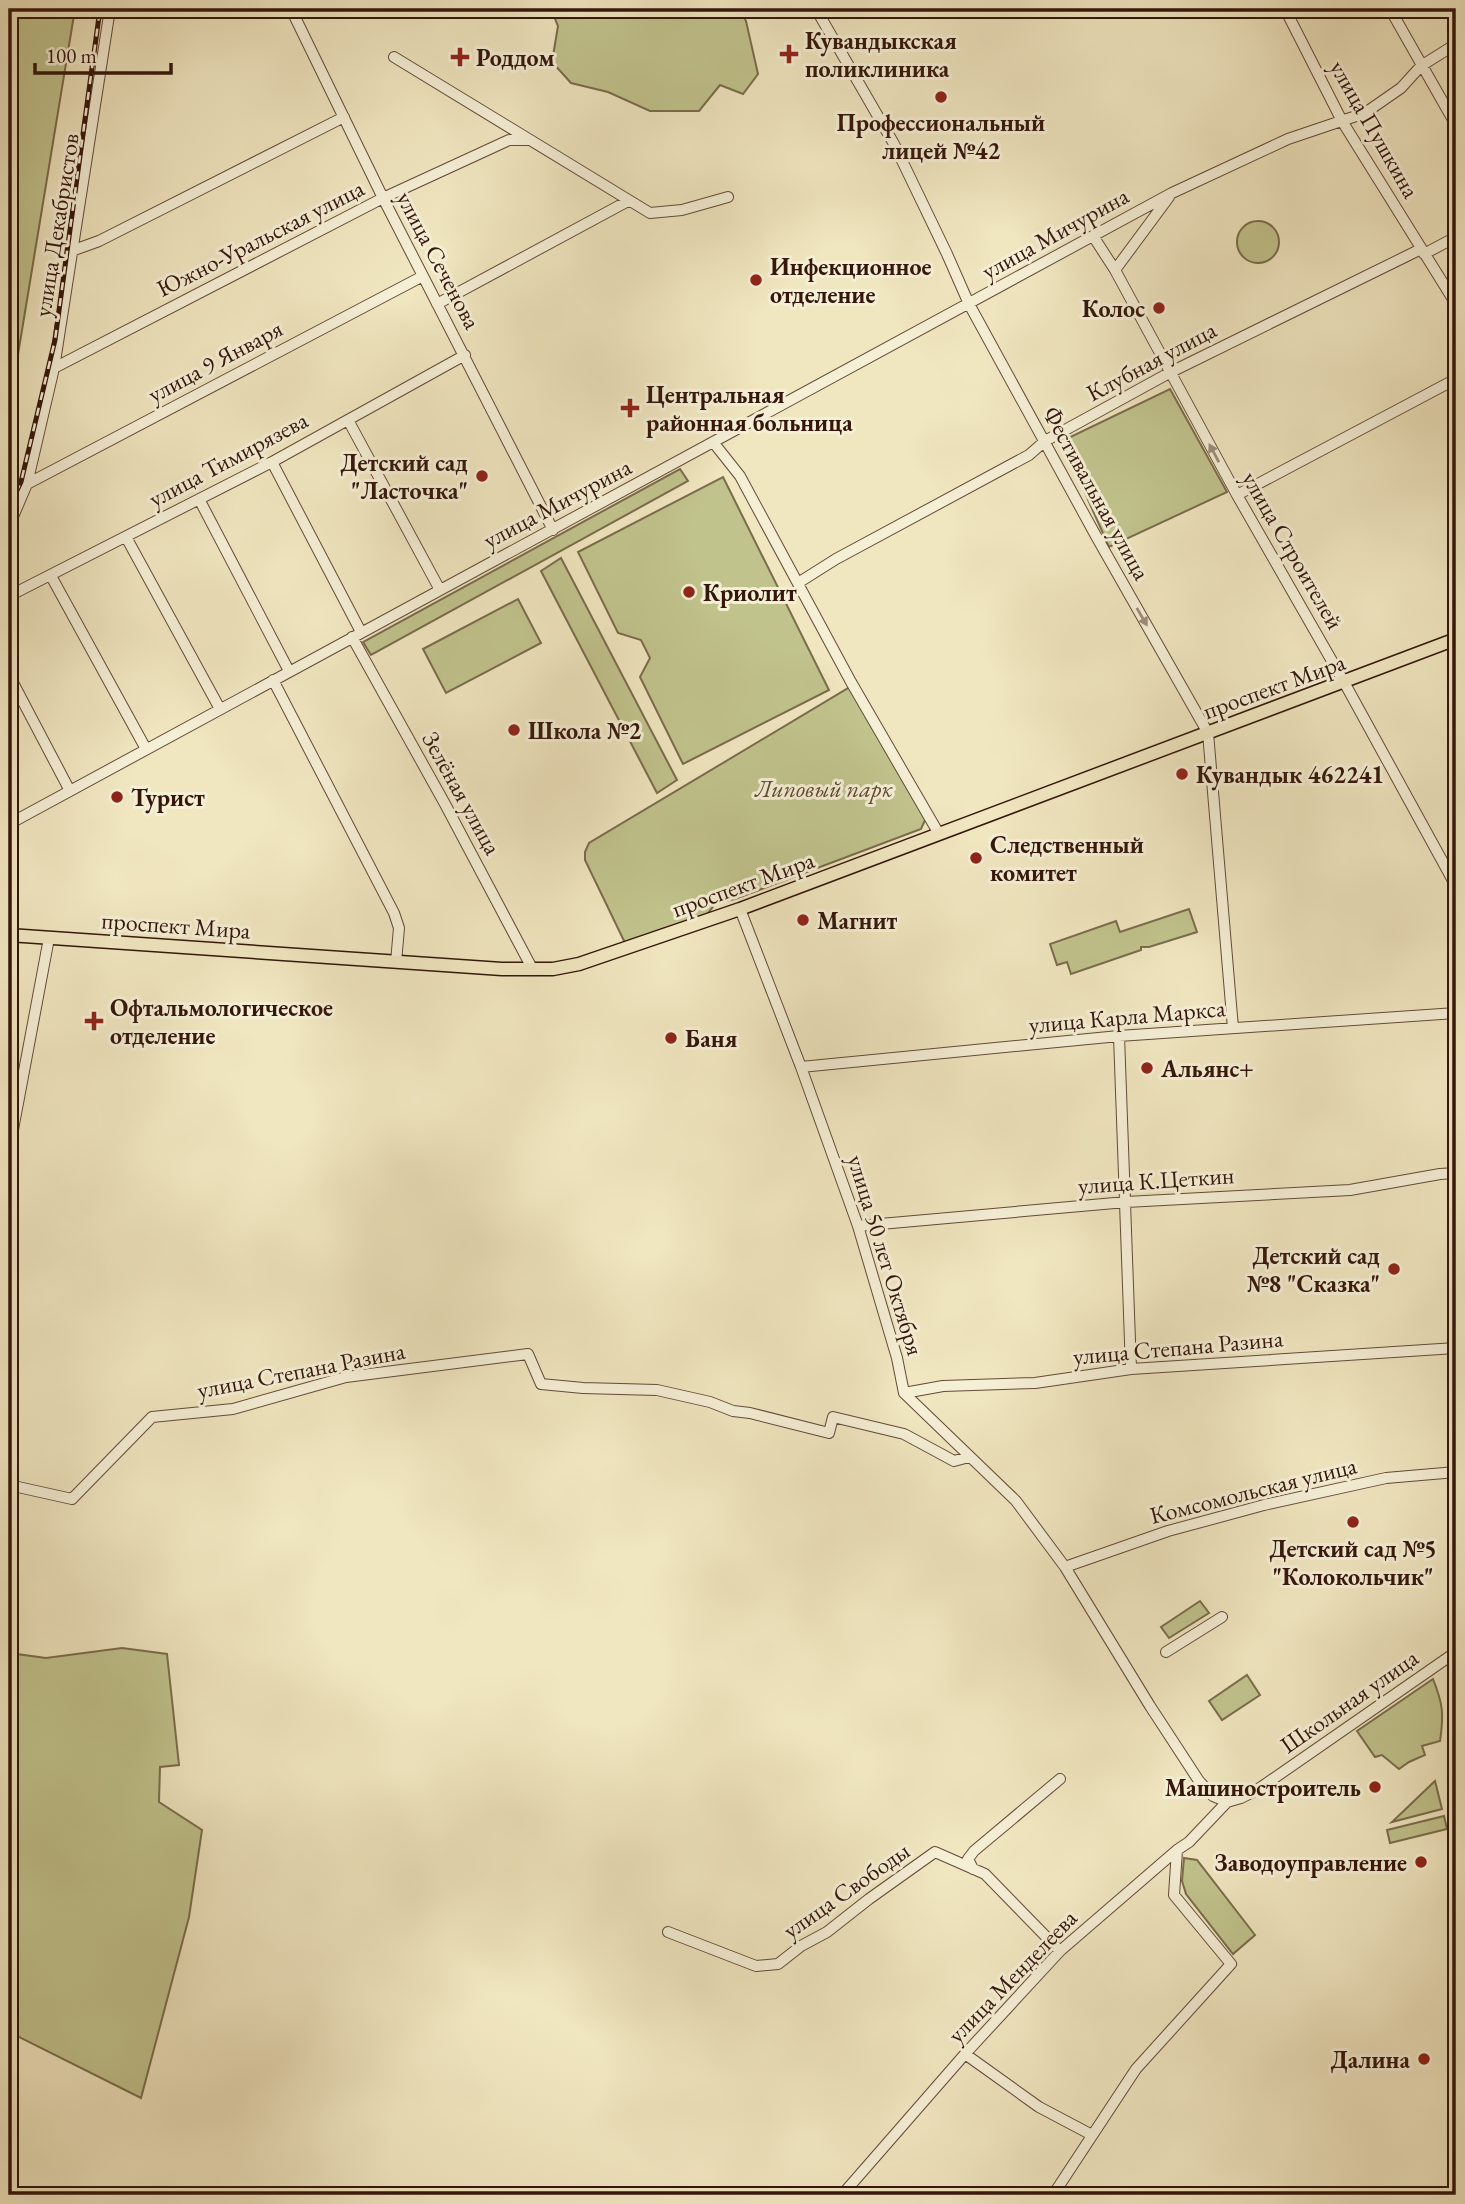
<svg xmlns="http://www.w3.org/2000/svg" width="1465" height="2204" viewBox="0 0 1465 2204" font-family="'EB Garamond',serif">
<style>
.green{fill:#c1c38d;stroke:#7a6c4c;stroke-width:2}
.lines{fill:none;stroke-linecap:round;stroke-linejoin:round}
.minor-casing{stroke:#634a38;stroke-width:12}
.major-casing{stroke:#34160b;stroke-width:15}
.minor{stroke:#f5efd6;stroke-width:10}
.major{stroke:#f0e6c0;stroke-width:12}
.rail-casing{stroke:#34160b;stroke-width:5}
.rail{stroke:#f5efd6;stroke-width:2.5;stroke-dasharray:8;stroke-linecap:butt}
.oneway{fill:#9e8d7b}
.poi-dot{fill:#8f2418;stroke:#f5efd6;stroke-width:2.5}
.labels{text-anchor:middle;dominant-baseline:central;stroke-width:6;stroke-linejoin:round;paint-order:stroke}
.poi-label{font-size:24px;font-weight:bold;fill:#34160b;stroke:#f5efd6;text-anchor:start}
.street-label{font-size:24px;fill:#34160b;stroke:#f5efd6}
.park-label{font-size:24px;font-style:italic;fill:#5e4a32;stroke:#f5efd6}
</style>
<rect width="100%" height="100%" fill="#f0e6c0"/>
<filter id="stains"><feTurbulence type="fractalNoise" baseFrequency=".00286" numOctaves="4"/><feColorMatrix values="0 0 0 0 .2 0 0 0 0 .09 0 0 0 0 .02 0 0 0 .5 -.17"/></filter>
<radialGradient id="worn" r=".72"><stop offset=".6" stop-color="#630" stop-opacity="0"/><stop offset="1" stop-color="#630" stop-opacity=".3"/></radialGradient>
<path class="green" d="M9,9H75L9,409Z
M551,9H740L746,21L758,74L743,94L720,85L699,111H650L608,92L571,83L552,62L558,26Z
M1237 242a21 21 0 1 1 42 0a21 21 0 1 1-42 0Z
M1170,389L1227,492L1109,547L1062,441Z
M680,469L688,481L371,655L363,642Z
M723,477L829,690L683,764L640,677L650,658L641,640L618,633L578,552Z
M561,558L677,780L657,793L541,571Z
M518,599L541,643L446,693L423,649Z
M850,687L926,818L921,829L735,899L716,903L705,917L626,945L585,860V852L589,843Z
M1189,909L1197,932L1149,947H1141V950L1071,974L1067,962L1057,965L1050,944L1116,921L1120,932Z
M1200,1601L1209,1613L1169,1638L1161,1627Z
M122,1648L167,1654L179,1765L160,1767L159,1802L202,1830L189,1917L141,2098L9,2032V1653L46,1658Z
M1247,1675L1260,1695L1222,1720L1209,1701Z
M1433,1679C1443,1704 1444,1714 1440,1741L1422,1746L1425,1755L1409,1762L1399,1769L1382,1755L1375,1757L1357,1731Z
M1435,1781L1442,1809L1392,1822Z
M1444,1816L1447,1829L1390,1843L1387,1830Z
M1184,1858L1197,1860L1255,1935L1233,1954L1186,1894L1182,1881Z"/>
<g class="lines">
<g class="minor-casing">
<path id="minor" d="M291,9L383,198L553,530
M816,9L894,144L947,254L969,304L1096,536L1208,733L1233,1028
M1285,9L1342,121L1456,304
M1390,9L1456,125
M394,57L650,213L682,210L728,197
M1093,236L1115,270L1237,495L1344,682L1456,886
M74,250L99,241L344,117
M1424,254L1456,237
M1115,270L1169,197
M437,304L628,201
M54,368L383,198L509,140H528
M348,420L440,590
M713,442L740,476L851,682L939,834
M272,462L361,632
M27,484L423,276
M1237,495L1456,379
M199,499L289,671
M9,526L27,484L54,368L110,9
M126,537L220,709
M51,576L146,749
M798,583L836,559L1029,455L1045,441L1171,372L1421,249
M9,596L272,462L465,355
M352,637L445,804L533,970
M9,675L70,791
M273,680L394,913L399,928L396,962
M9,824L1172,193L1288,139L1365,113L1401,88L1421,66L1456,44
M740,909L801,1067L858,1226L897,1358L904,1393L1016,1501L1065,1567L1150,1706L1199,1781L1213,1796L1227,1802
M1119,1036L1131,1369
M801,1067L1119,1036L1456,1013
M9,1151L49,938
M858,1226L1126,1202L1350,1190L1440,1174L1456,1173
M904,1393L943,1386L1035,1383L1131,1369L1456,1348
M9,1485L72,1499L152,1417L233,1409L346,1377L528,1354L541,1384L583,1388L657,1390L710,1402L733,1411L750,1413L829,1433L833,1417L904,1434L954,1461L969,1457
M1065,1567L1168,1531L1264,1505L1386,1478L1456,1472
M1166,1652L1222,1617
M1227,1802L1241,1798L1257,1790L1456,1652
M973,1869L968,1859L974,1851L1060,1779
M668,1932L756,1966L778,1964L801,1946L827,1932L869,1899L935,1852L985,1874L1060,1951
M965,2054L1039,2107L1092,2135
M842,2195L965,2054L1060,1951L1177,1850L1189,1842L1227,1802
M1053,2195L1136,2069L1231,1964L1174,1895L1177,1850"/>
</g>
<g class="major-casing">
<path id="major" d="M9,935L502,969H553L579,964L740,909L1456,639"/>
</g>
<use href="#minor" class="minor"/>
<use href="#major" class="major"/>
<g class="rail-casing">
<path id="rail" d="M9,507L21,482L55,340L100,9"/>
</g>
<use href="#rail" class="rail"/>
</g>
<defs><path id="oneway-solid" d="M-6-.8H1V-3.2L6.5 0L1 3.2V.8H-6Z" transform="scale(1.75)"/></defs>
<g class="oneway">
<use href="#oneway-solid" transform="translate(1214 453) rotate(-118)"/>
<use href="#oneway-solid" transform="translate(1142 617) rotate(60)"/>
</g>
<g class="poi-dot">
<path d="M785.5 43.5h7v7h7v7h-7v7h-7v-7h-7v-7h7z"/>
<path d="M456.5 46.5h7v7h7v7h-7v7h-7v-7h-7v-7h7z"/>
<circle cx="941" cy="97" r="7"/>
<circle cx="756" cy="280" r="7"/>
<circle cx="1159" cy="308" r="7"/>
<path d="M626.5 397.5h7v7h7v7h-7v7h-7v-7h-7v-7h7z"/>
<circle cx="482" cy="476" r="7"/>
<circle cx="689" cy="592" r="7"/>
<circle cx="514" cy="730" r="7"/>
<circle cx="1182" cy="774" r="7"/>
<circle cx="117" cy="797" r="7"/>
<circle cx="976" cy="858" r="7"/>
<circle cx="803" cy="920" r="7"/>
<path d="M90.5 1010.5h7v7h7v7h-7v7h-7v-7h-7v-7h7z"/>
<circle cx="671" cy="1038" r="7"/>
<circle cx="1147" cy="1068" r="7"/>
<circle cx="1394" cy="1269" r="7"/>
<circle cx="1353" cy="1522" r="7"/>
<circle cx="1375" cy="1787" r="7"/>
<circle cx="1421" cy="1862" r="7"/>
<circle cx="1424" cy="2059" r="7"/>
</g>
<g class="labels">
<g class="poi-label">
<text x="805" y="40">Кувандыкская<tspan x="805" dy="28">поликлиника</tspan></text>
<text x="476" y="57">Роддом</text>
<text x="941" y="122" text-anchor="middle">Профессиональный<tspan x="941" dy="28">лицей №42</tspan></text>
<text x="770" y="266">Инфекционное<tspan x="770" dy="28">отделение</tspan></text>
<text x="1145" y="308" text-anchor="end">Колос</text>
<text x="646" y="394">Центральная<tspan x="646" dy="28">районная больница</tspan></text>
<text x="468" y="462" text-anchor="end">Детский сад<tspan x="468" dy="28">"Ласточка"</tspan></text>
<text x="703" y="592">Криолит</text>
<text x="528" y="730">Школа №2</text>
<text x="1196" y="774">Кувандык 462241</text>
<text x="131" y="797">Турист</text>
<text x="990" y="844">Следственный<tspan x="990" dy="28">комитет</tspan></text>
<text x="817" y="920">Магнит</text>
<text x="110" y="1007">Офтальмологическое<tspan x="110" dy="28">отделение</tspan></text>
<text x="685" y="1038">Баня</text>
<text x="1161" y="1068">Альянс+</text>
<text x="1380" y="1255" text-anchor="end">Детский сад<tspan x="1380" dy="28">№8 "Сказка"</tspan></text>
<text x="1353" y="1548" text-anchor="middle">Детский сад №5<tspan x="1353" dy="28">"Колокольчик"</tspan></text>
<text x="1361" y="1787" text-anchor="end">Машиностроитель</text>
<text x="1407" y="1862" text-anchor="end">Заводоуправление</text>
<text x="1410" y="2059" text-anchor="end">Далина</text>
</g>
<g class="street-label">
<text transform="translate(1375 129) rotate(60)">улица Пушкина</text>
<text transform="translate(56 225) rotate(-81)">улица Декабристов</text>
<text transform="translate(1055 233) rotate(-29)">улица Мичурина</text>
<text transform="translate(260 238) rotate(-27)">Южно-Уральская улица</text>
<text transform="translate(439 260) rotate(62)">улица Сеченова</text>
<text transform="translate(215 361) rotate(-28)">улица 9 Января</text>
<text transform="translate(1151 361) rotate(-28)">Клубная улица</text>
<text transform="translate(228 459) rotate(-28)">улица Тимирязева</text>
<text transform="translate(1097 493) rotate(61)">Фестивальная улица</text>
<text transform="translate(557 503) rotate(-28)">улица Мичурина</text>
<text transform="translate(1293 550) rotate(60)">улица Строителей</text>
<text transform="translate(1274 686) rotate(-20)">проспект Мира</text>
<text transform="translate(462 793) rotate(61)">Зелёная улица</text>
<text transform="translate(743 884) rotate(-20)">проспект Мира</text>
<text transform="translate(176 925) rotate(4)">проспект Мира</text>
<text transform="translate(1127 1016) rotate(-5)">улица Карла Маркса</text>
<text transform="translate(1156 1180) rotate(-4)">улица К.Цеткин</text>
<text transform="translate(886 1255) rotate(73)">улица 50 лет Октября</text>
<text transform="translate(1178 1347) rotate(-5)">улица Степана Разина</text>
<text transform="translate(301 1370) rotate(-11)">улица Степана Разина</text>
<text transform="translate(1253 1490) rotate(-14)">Комсомольская улица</text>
<text transform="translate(1349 1701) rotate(-35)">Школьная улица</text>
<text transform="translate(846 1890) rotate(-35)">улица Свободы</text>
<text transform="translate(1012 1976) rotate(-46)">улица Менделеева</text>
</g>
<g class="park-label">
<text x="824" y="788">Липовый парк</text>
</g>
</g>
<rect width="1465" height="2204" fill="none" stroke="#f0e6c0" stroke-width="35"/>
<rect x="10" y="10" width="1444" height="2183" fill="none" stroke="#34160b" stroke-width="3.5"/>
<rect x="18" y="18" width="1430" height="2169" fill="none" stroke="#34160b" stroke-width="2"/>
<path d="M35 63v10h136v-10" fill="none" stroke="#34160b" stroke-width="3.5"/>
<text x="46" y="63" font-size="21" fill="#34160b" stroke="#f5efd6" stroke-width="5" paint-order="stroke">100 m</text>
<rect width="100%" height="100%" filter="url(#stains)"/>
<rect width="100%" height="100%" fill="url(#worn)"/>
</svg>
